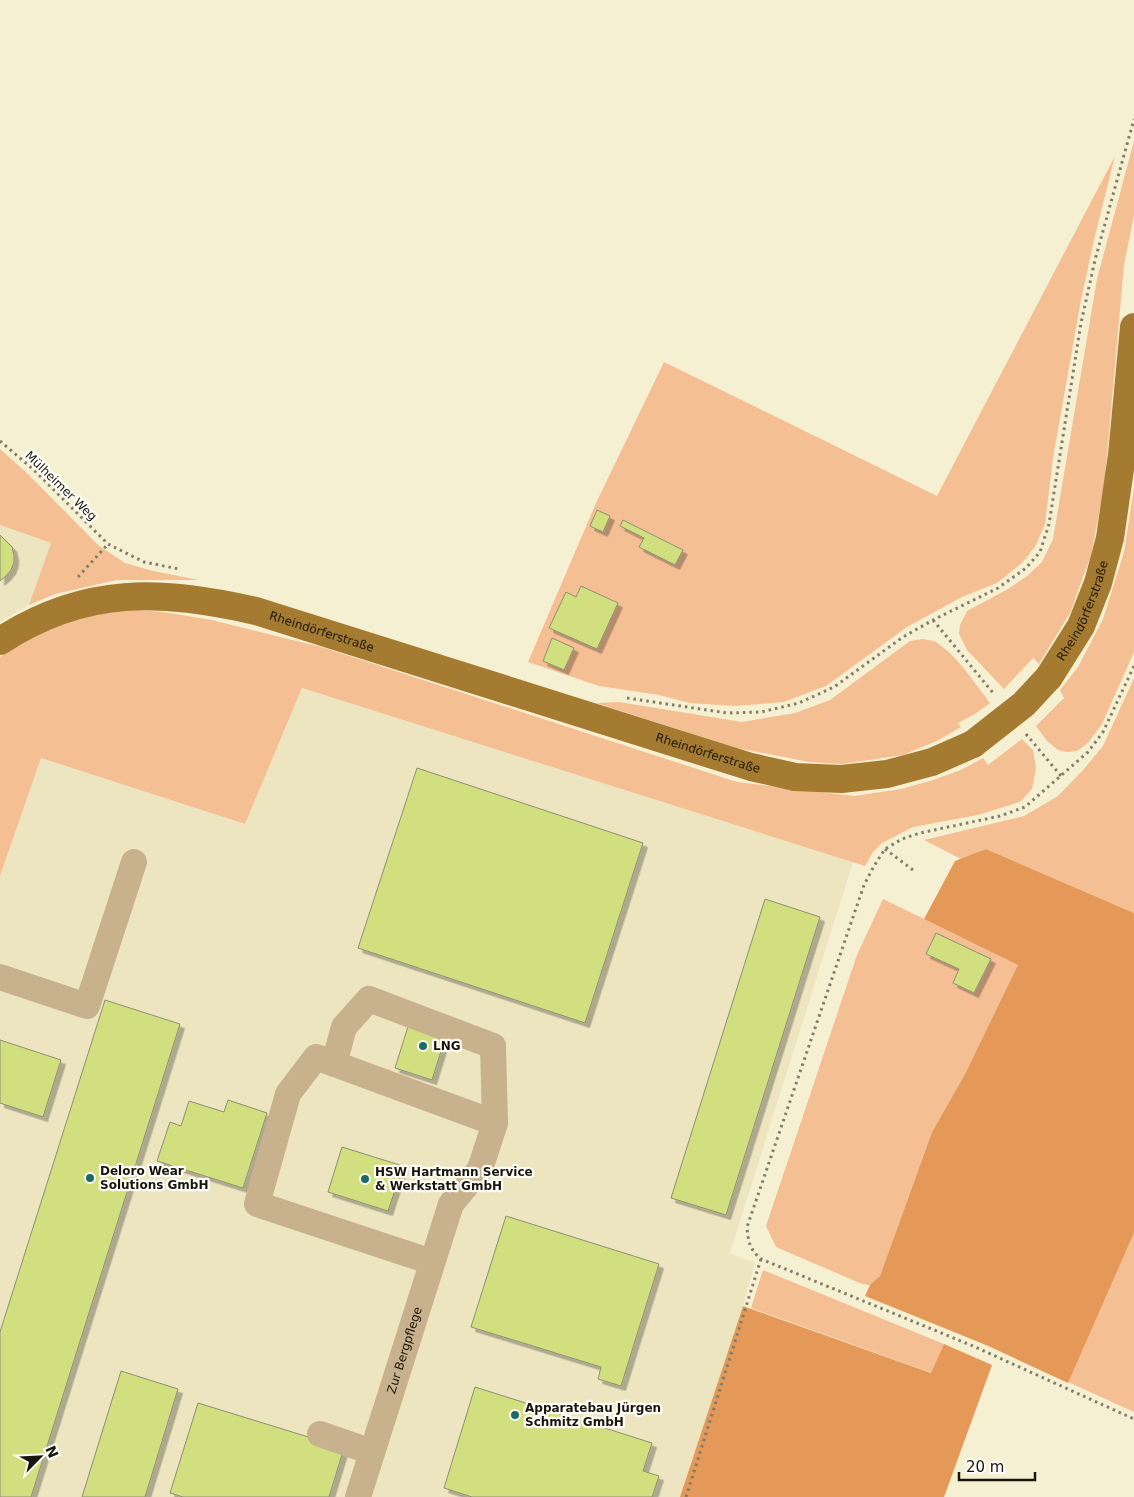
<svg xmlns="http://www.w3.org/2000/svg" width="1134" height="1497" viewBox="0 0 1134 1497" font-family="'DejaVu Sans',sans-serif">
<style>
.built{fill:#ede5c0}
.green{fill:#f5bf94}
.forest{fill:#e59959}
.building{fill:#d1df7e;stroke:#8b9075;filter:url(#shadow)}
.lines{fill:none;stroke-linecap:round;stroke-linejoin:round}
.path{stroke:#817d6a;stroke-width:3;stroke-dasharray:2.5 4;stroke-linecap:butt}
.minor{stroke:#c8b18d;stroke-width:26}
.major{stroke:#a57b31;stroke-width:28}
.major-bridge{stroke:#a57b31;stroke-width:28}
.poi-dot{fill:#1c6965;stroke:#fefdf7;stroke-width:2}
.labels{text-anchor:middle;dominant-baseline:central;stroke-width:4.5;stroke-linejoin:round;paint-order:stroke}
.street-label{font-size:12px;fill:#18160c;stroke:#fefdf7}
.poi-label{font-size:12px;font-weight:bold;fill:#18160c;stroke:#fefdf7;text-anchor:start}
</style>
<defs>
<filter id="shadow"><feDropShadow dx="4.5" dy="4.5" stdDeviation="0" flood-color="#0004"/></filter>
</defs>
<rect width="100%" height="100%" fill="#f6f0d2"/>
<path class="built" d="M0,525L51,543L29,605L0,622Z
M302,688L853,862L730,1253L755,1263L743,1306L680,1497H0V876L41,758L245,824Z"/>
<path class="green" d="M1134,141V215L1124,265L1104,488L1091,555L1070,613L1039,664L1033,658L1004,689L967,650L959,634L960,625L967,611L1008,589L1027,576L1042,562L1053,539L1097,279Z
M1115,156L1094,240L1081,300L1053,458L1045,524L1035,547L1022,563L997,583L962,597L907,627L826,686L784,702L735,706L690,703L659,695L599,686L528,662L596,503L664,362L937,496Z
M0,449L29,475L98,545L125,563L153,571L199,580H117L55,594L29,605L51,543L0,525Z
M1134,488V652L1102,724L1088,743L1077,751L1067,752L1058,750L1047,741L1036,726L1064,698L1060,690L1078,667L1103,619L1124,552Z
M126,609L163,612L212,620L325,648L737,782L854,796L901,789L930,781L961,770L983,758L988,765L1022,739L1033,750L1036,768L1032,789L1020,802L978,815L913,827L882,843L873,852L865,866L302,688L245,824L41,758L0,876V657C22,640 63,620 91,613C102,611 114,611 126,609Z
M922,639C926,640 930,640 934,641C956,654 975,683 990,703L975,714L958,723L961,727L939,740L903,755L842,764L809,762L737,748L596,703L619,702L742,722L795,713L830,700L910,641Z
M1134,678V913L986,849L961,859L924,840L1024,816L1058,796L1083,770L1103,746Z
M883,899L1019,965L965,1074L932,1132L879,1279L870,1285L862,1284L776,1247L766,1226L857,955Z
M1134,1233V1412L1068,1382Z
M763,1270L944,1344L932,1373L751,1308Z"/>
<path class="forest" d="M986,849L1134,913V1233L1068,1383L986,1345L865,1296L870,1285L880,1276L932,1132L965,1074L1018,965L924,919L955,861Z
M743,1306L931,1373L944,1344L992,1365L944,1497H680Z"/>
<path class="building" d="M597,510L610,516L603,532L590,526Z
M623,520L683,550L675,565L639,547L644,538L620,526Z
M0,535L12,547L14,555V562L11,570L6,576L0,581Z
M581,586L618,603L597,649L549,628L566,592L576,597Z
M552,638L574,648L564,670L543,661Z
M417,768L643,843L585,1023L358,948Z
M765,899L820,917L726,1215L671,1198Z
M936,933L991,959L974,993L953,983L959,969L926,954Z
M105,1000L180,1024L31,1497H0V1332Z
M411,1017L448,1029L432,1080L395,1068Z
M0,1040L61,1060L43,1117L0,1103Z
M228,1100L267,1113L243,1188L157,1161L170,1122L181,1126L189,1101L224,1112Z
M342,1147L403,1166L388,1211L328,1192Z
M506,1216L659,1264L621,1386L598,1379L601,1367L471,1327Z
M121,1371L178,1389L145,1497H82Z
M475,1387L652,1443L643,1471L659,1476L652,1497H472L444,1488Z
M198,1403L344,1448L329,1497H183L170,1493Z"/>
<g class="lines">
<path class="path" d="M0,441L34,470L108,544L144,562L179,569
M78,577L108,544
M933,620L994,694
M1134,666L1103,732L1088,752L1025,807L1000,816L920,833L902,839L885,849L874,866L864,885L747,1227C748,1241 750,1250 761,1259L973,1346L1134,1419
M627,698L727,713L761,712L799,703L834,687L903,637L933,620L998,588L1026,568L1040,552L1049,524L1081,323L1095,260L1134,119
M1026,734L1061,776
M885,849L913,870
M686,1497L761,1259"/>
<g class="minor">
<path d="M0,977L87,1006L134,862"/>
<path d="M334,1064L344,1027L369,999L493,1046L495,1123"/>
<path d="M320,1434L372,1452"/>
<path id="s1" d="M358,1497L451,1204L480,1169L495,1123L316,1057L288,1094L257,1204L432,1262"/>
</g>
<g class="major">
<path id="s2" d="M0,641C86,585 161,590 256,611L751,767L795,777L841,779L887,774L932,762L973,744"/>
<path id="s3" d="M1049,677L1081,626L1098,583L1110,538L1122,455L1134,327"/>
</g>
<path class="major-bridge" d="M973,744L1024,704L1049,677"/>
</g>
<g class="poi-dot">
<circle cx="423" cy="1046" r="5"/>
<circle cx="90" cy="1178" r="5"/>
<circle cx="365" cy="1179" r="5"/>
<circle cx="515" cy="1415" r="5"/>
</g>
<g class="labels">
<g class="street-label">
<text transform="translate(61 486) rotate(44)">Mülheimer Weg</text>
<text stroke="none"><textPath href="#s3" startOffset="75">Rheindörferstraße</textPath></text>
<text stroke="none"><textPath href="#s2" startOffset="335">Rheindörferstraße</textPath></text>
<text stroke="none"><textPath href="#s2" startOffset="740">Rheindörferstraße</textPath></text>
<text stroke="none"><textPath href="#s1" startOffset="154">Zur Bergpflege</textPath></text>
</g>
<g class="poi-label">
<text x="433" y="1046">LNG</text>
<text x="100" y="1171">Deloro Wear<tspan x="100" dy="14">Solutions GmbH</tspan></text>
<text x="375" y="1172">HSW Hartmann Service<tspan x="375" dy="14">&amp; Werkstatt GmbH</tspan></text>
<text x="525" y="1408">Apparatebau Jürgen<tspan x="525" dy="14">Schmitz GmbH</tspan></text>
</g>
</g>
<g transform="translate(40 1457) rotate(66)" stroke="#fefdf7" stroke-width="4" paint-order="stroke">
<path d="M0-4L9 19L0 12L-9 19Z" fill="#18160c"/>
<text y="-8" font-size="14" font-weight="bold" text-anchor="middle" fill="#18160c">N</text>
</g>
<path d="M959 1472v8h76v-8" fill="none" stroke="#18160c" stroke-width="2.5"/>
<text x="966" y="1472" font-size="15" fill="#18160c" stroke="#fefdf7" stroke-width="4" paint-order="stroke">20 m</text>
</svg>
